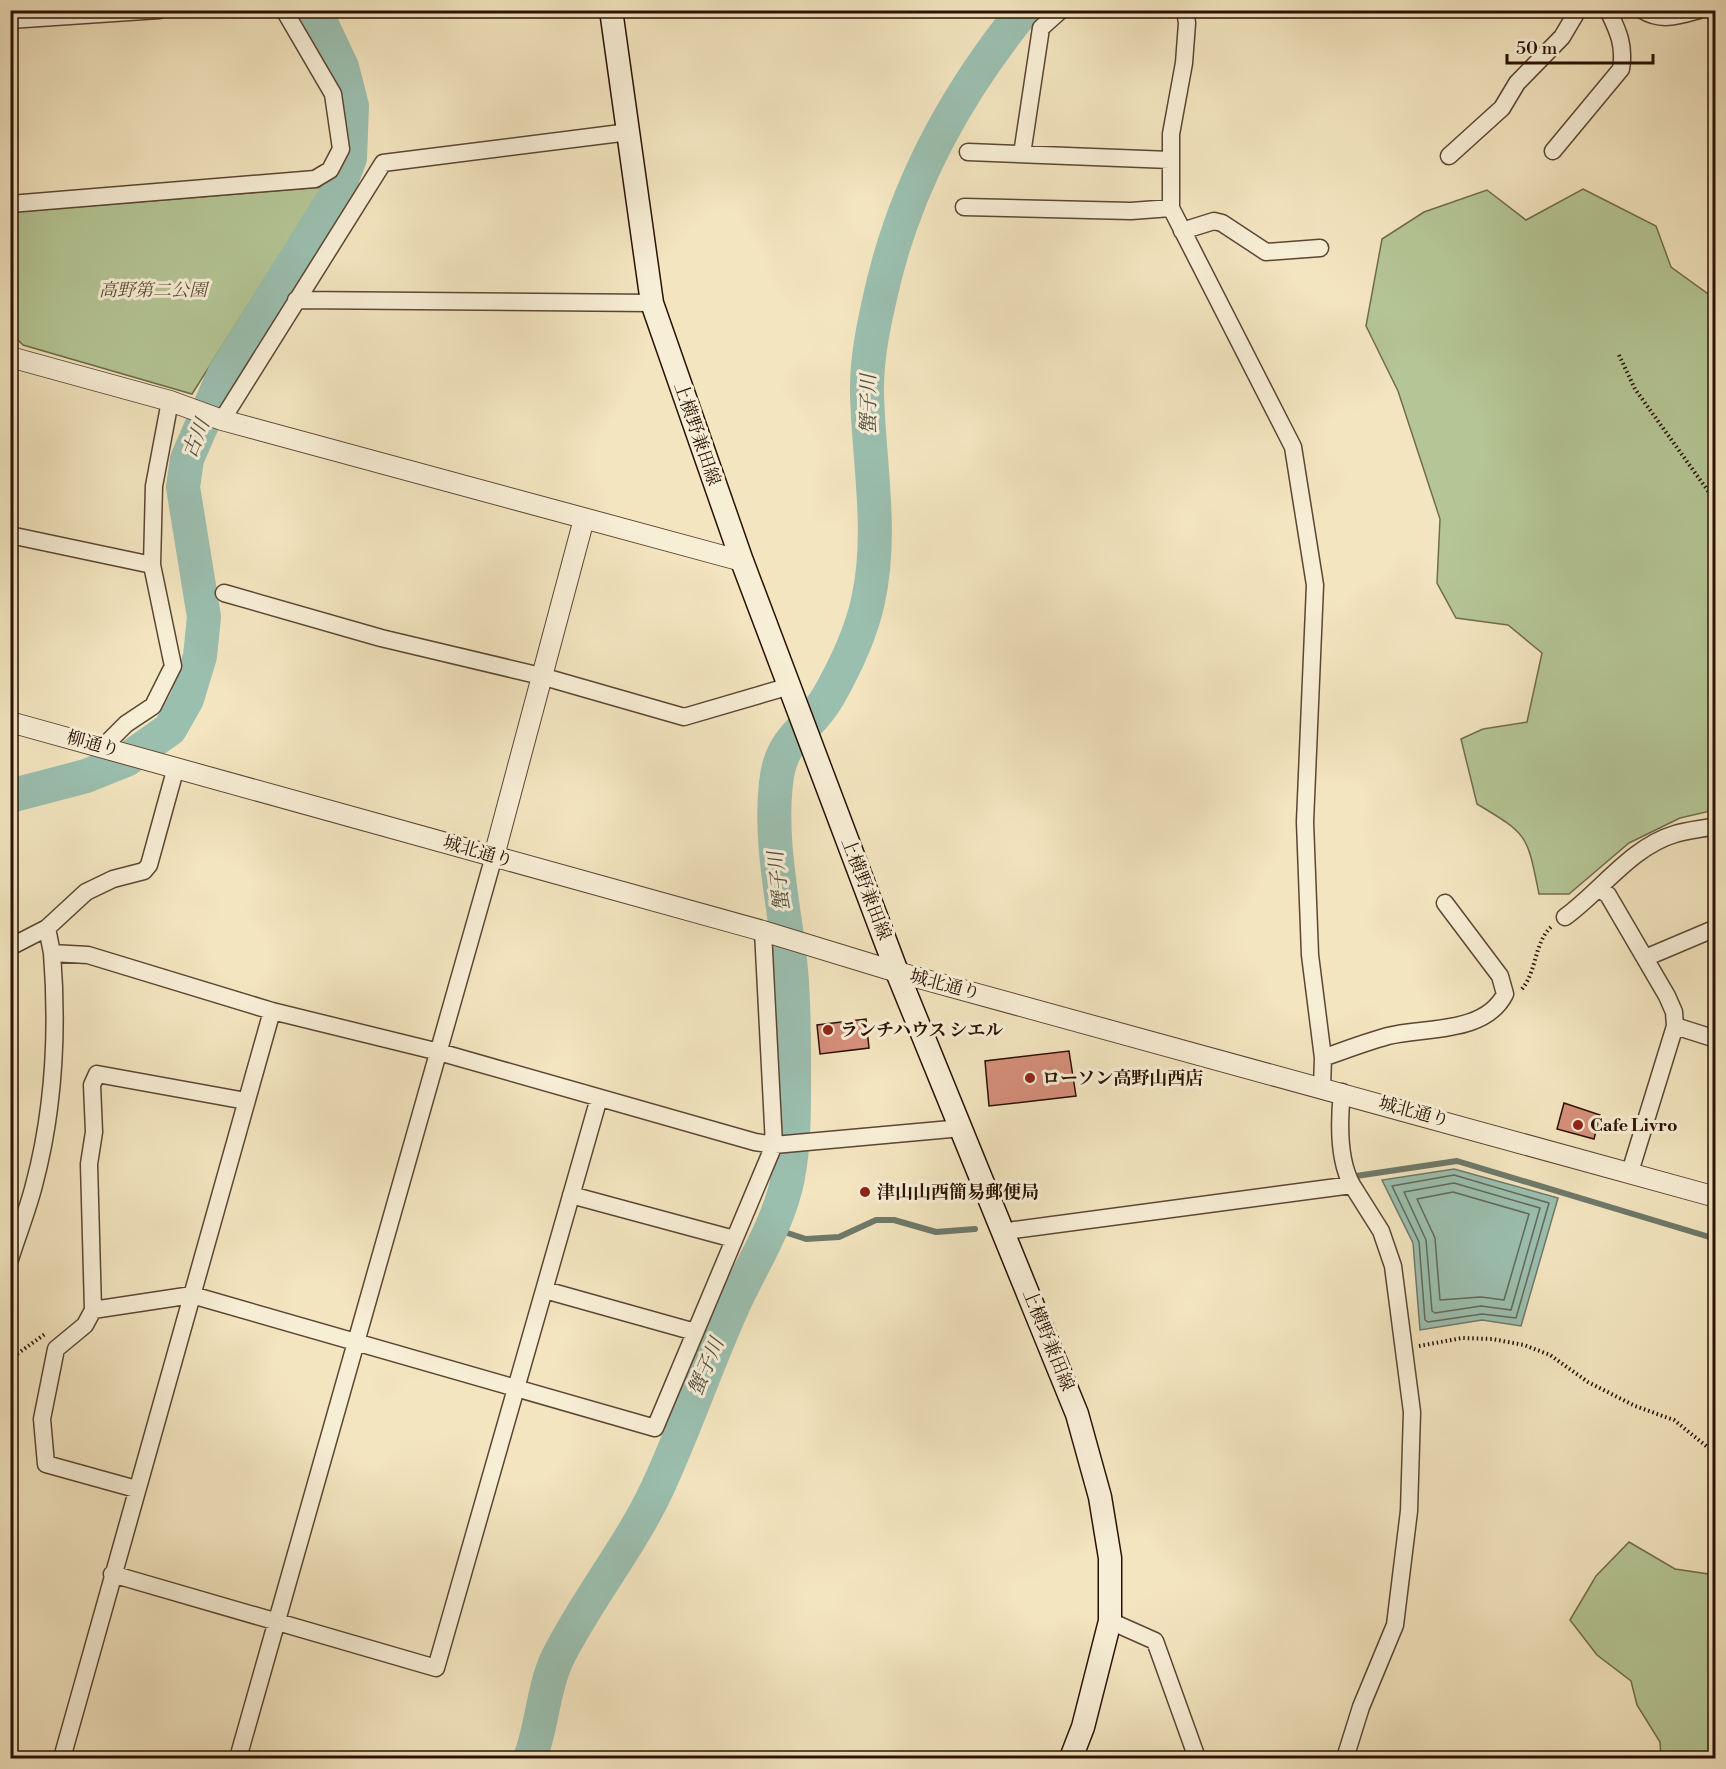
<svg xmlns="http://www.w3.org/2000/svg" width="1726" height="1769" viewBox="0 0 1726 1769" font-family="'Libre Bodoni','Noto Serif JP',serif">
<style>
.green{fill:#b5c696;stroke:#706c4c;stroke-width:1.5}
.water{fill:#9bbfaf;stroke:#6e796a;stroke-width:1.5}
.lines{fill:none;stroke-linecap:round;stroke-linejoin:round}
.shore{stroke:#626859;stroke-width:1.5}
.stream{stroke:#6e796a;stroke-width:6}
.river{stroke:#9bbfaf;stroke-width:34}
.building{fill:#d68f7b;stroke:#2a1103;stroke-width:1.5}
.minor-casing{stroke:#5c4632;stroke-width:19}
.tertiary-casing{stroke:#5c4632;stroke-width:22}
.secondary-casing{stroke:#2a1103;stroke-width:25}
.path{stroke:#2a1103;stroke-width:4;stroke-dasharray:1.5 3;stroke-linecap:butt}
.minor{stroke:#f7eed6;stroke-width:16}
.tertiary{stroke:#f7eed6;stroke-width:20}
.secondary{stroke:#f7eed6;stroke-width:22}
.poi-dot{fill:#8f2418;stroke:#f7eed6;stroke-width:2}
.labels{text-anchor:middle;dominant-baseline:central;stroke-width:6;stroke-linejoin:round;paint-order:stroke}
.park-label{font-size:18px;font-style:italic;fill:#5b5036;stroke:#f7eed6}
.street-label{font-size:18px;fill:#2a1103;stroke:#f7eed6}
.poi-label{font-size:18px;font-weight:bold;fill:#2a1103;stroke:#f7eed6;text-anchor:start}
.water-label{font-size:20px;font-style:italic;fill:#524e3f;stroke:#f7eed6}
</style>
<rect width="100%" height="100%" fill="#f3e5c0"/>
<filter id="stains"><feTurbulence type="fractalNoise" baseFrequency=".00333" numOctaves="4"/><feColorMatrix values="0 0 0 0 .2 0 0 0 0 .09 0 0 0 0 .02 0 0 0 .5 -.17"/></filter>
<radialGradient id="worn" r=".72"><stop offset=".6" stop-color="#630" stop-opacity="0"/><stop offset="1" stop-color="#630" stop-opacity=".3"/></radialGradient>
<path class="green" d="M323,187L192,394L23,345L17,339L11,259V217L14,212Z
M1583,189L1656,226L1671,267L1715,299V810L1680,818L1629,843L1569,894H1539C1527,835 1529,835 1477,804L1461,739L1483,729L1527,722L1542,653L1508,625L1456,618L1437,583L1440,519L1398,391L1366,326L1382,239L1424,212L1487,190L1526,220Z
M1629,1542L1675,1569L1715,1575L1716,1754L1709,1758H1661L1660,1742L1637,1705L1631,1681L1597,1655L1570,1620L1596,1576Z"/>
<path class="water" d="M1454,1169L1558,1198L1521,1326L1482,1320L1420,1330L1413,1243L1382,1180Z"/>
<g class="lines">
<path class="shore" d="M1454,1175L1549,1203L1516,1318L1482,1314L1428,1322L1425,1320L1419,1242L1392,1186Z
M1454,1183L1540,1208L1511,1310L1481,1306L1435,1313L1432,1311L1426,1240L1404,1192Z
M1453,1192L1529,1214L1504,1300L1481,1297L1440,1300L1435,1238L1417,1199Z"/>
<path class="stream" d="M1356,1176L1457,1161L1716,1239
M772,1228L806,1239L839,1237L876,1220H894L936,1232L975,1229"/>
<path class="river" d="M10,796L86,776L126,760L170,729L187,699L200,656L204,617L183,487L187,459L224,374L337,193L350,158L352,106L342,67L315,10
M530,1758C542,1727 543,1689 557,1659C586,1600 629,1549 657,1489C685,1429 706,1366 733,1306C752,1264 779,1224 788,1177C795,1140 794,1102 794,1064C794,1033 794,1001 791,970C785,908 769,845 776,783C781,735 808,732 828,697C844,669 861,633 868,601C883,534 869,463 867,395C866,364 872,332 879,302C902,192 953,97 1024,10"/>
</g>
<path class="building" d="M866,1019L869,1048L820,1054L817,1025Z
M1069,1051L1076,1096L989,1106L985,1061Z
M1564,1103L1600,1115L1594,1139L1557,1129Z"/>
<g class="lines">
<g class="minor-casing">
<path id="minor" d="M1185,10L1187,23L1184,63L1171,134V208L1293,447L1315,585L1305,822L1310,955L1323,1058L1322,1087
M1642,10C1661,22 1678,16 1699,10
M10,20L159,10
M1553,151L1621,69C1625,45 1618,31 1608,10
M968,152L1170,160
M1022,154L1041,28L1061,10
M1449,156L1502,108L1517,83L1562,37L1578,10
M10,204L315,179L330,170L341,149L333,94L284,10
M964,207L1131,211L1171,208
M1182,231L1214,221L1222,223L1266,252L1320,248
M296,300L652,303
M222,420L383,163L629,132
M10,535L152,565
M224,593L381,638L541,676L684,717L790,686
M103,747L126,724L153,706L173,666L152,565L154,486L170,401
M1600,889L1608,895L1667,996L1674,1012L1675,1026
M1565,917C1601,891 1631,847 1675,834C1688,830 1702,829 1716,826
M47,928L52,953L88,955L272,1011L439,1052L755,1142L774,1145L962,1128
M10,947L47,928L86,892L113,879L144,871L149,865L176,767
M1645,958L1716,928
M1323,1058C1345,1050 1366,1042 1388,1036C1425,1027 1485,1034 1505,994L1500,976L1445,903
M1342,1092C1339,1121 1338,1160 1352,1185
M1630,1172L1675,1026L1716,1039
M571,1195L734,1239
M1005,1233L1014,1230L1352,1185L1381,1231L1393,1266L1412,1412L1409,1511L1395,1625L1361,1707L1345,1758
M10,1259C18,1234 28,1209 34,1185C54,1110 58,1030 52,953
M545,1290L695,1332
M93,1310L192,1295L655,1428L774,1145L763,931
M136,1489L46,1464L42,1419L56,1349L85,1325L93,1310L89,1164L94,1132L92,1085L97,1074L246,1101
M112,1574L436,1668L599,1098
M1110,1621L1155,1641L1197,1758
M62,1758L272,1011
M238,1758L494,856"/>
</g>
<g class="tertiary-casing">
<path id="tertiary" d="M10,357L170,401L222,420L742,561
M10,722L763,931L897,972L1716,1197
M494,856L584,519"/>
</g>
<g class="secondary-casing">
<path id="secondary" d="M611,10L652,303L742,561L897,972L1077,1414L1100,1497L1110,1558V1621L1083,1727L1071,1758"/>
</g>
<path class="path" d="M1619,355L1635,389L1716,502
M1522,989C1537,971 1534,943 1551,927
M1419,1346L1462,1338L1492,1339L1524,1345L1550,1355L1588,1382L1635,1406L1674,1420L1716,1454
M10,1359L45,1334"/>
<use href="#minor" class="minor"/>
<use href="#tertiary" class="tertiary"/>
<use href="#secondary" class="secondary"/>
</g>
<g class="poi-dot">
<circle cx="828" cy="1030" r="6"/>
<circle cx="1030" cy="1078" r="6"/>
<circle cx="1578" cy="1125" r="6"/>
<circle cx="865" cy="1192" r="6"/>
</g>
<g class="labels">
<g class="park-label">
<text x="153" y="290">高野第二公園</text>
</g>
<g class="street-label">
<text transform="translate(697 434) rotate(71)">上横野兼田線</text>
<text transform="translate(93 744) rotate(15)">柳通り</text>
<text transform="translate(478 852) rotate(16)">城北通り</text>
<text transform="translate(866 889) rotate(69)">上横野兼田線</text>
<text transform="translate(945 985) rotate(15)">城北通り</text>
<text transform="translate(1414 1112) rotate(15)">城北通り</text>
<text transform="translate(1048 1340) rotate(68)">上横野兼田線</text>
</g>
<g class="poi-label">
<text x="840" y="1030">ランチハウス シエル</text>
<text x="1042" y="1078">ローソン高野山西店</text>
<text x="1590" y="1125">Cafe Livro</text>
<text x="877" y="1192">津山山西簡易郵便局</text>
</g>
<g class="water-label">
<text transform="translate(869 404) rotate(-90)">蟹子川</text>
<text transform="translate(197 439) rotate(-68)">古川</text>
<text transform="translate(780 881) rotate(-97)">蟹子川</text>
<text transform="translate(707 1367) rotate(-67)">蟹子川</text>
</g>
</g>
<rect width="1726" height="1769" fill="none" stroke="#f3e5c0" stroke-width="36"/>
<rect x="12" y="12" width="1702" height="1745" fill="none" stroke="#2a1103" stroke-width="3"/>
<rect x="18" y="18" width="1690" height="1733" fill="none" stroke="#2a1103" stroke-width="1.5"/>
<path d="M1507 54v9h146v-9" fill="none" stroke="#2a1103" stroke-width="3"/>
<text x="1516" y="54" font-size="18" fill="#2a1103" stroke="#f7eed6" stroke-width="4.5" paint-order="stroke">50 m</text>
<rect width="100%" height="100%" filter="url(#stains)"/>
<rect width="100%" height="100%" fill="url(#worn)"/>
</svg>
